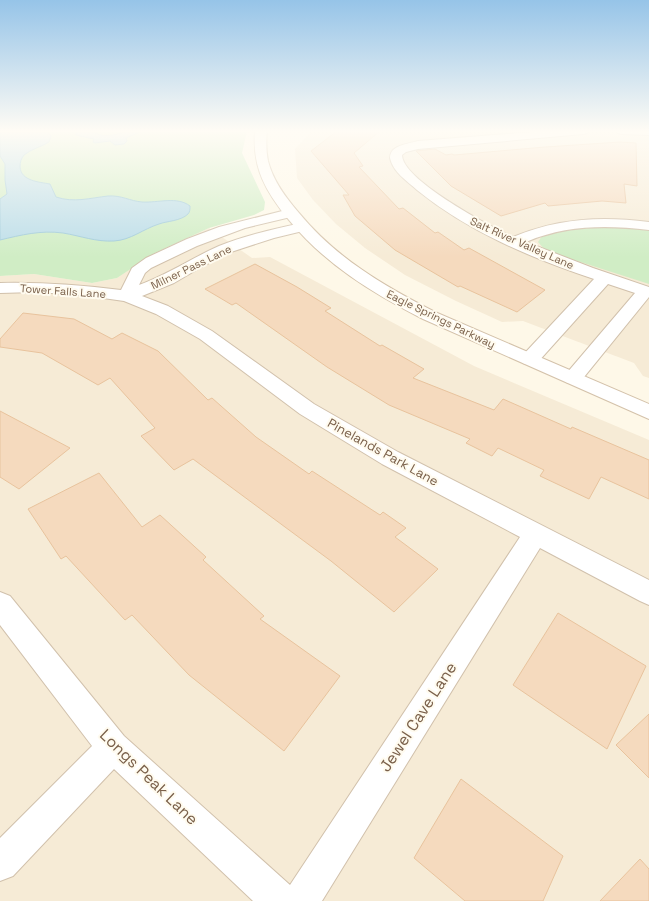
<svg xmlns="http://www.w3.org/2000/svg" width="649" height="901" viewBox="0 0 649 901" font-family="'Space Grotesk',sans-serif">
<style>
.residential{fill:#f6ebd6}
.green{fill:#d0edc5}
.water{fill:#bbdde9;stroke:#a0cbdb}
.building{fill:#f5dabe;stroke:#e8c39d}
.lines{fill:none;stroke-linecap:round;stroke-linejoin:round}
.street-casing{stroke:#d1c1ac;stroke-width:2}
.secondary-casing{stroke:#d4c2aa;stroke-width:2}
.street{fill:#fff;fill-rule:evenodd}
.secondary{fill:#fff;fill-rule:evenodd}
.labels{text-anchor:middle;dominant-baseline:central;stroke-width:4;stroke-linejoin:round;paint-order:stroke}
.far-street-label{font-size:11px;fill:#7a604a;stroke:#fffbef}
.street-label{font-size:13px;fill:#7a604a;stroke:#fffbef}
.near-street-label{font-size:16px;fill:#7a604a;stroke:#fffbef}
</style>
<rect width="100%" height="100%" fill="#fef8e8"/>
<path class="residential" d="M312,131H649V378L643,376L634,363L523,321L502,322L456,301L405,275L365,248L336,224L313,200L297,178L295,149Z
M209,228L252,258L270,257L474,366L649,440V901H0V276L34,274L92,283L117,278L154,253Z"/>
<path class="green" d="M0,131H247L242,153L265,202L264,210L254,215L209,228L155,253L117,278L92,283L34,274L0,276Z
M600,226L649,230V284L546,251L538,242L542,236C562,230 580,227 600,226Z"/>
<path class="water" d="M0,131H46L51,136L49,142C41,147 31,149 24,155C21,159 20,162 20,167C21,181 39,182 50,184L56,197C74,203 90,198 108,196C121,195 130,201 142,202C158,203 177,196 190,206C190,209 190,212 188,214C181,221 167,221 159,224C143,229 131,240 114,241C96,242 81,236 63,233C41,230 21,235 0,240V199L7,194L5,180V164L0,156Z
M79,131H95V133C108,139 118,133 130,131C134,130 138,131 142,131L126,138L127,141L124,144L115,145L110,141L95,143L93,142L94,139L76,135V133Z"/>
<path class="building" d="M337,131H380L354,153L363,166L359,167L399,209L403,208L435,233L438,232L464,250L469,248L545,290L517,312L460,286L458,287L395,250L355,216L343,195H349L311,151Z
M620,142L636,143L637,186L624,184L626,203L602,201L548,206L545,203L501,216L451,186L416,151L435,149L446,155L452,154L454,155L545,147Z
M255,264L297,287L331,308L325,311L380,346L382,345L424,369L413,378L494,410L503,399L571,429L572,427L649,460V499L601,477L589,499L540,476L544,470L498,448L492,456L466,443L470,439L389,405L327,367L236,303L232,305L205,289Z
M23,313L74,319L112,339L122,333L158,351L208,400L212,398L256,437L309,474L312,471L380,515L383,512L406,528L395,537L438,569L394,612L331,561L193,459L174,470L141,436L155,428L110,378L98,385L42,353L0,347V339Z
M0,411L70,448L19,489L0,477Z
M99,473L142,527L160,515L206,557L203,560L264,616L260,619L340,676L284,751L189,675L132,615L125,620L66,556L61,559L28,509Z
M558,613L646,666L607,749L513,685Z
M649,714V778L616,745Z
M461,779L563,856L543,901H465L414,858Z
M640,859L649,869V901H600Z"/>
<g class="lines">
<g class="street-casing">
<path id="street" d="M546,131H589L587,133L583,134L418,149L406,152L402,155C402,180 491,227 513,237C558,218 602,216 649,222V230C606,225 566,225 526,242L593,268L649,287V297L580,382L573,384L566,382L563,378L566,374L635,293L608,284L537,363L530,365L523,363L521,359L523,355L594,279C531,258 469,232 417,190C407,181 393,172 390,158C390,145 408,144 418,141Z
M616,131H649V135L622,134L618,133Z
M290,209L295,210L297,213L295,216L245,228L197,246L151,268L145,273L139,285C167,275 192,258 219,246C246,235 274,229 302,223L307,224L309,227L307,230L274,238L231,252L203,266L174,283L142,296L168,306L212,331L314,404L398,452L649,580V605L640,601L540,548L322,901H253L114,769L13,876L0,881V838L92,746L0,625V592L10,596L124,736L290,885L520,537L382,464L300,414L200,339L156,314L124,301L82,295L35,292L0,293V283C41,282 80,285 121,290L132,268L146,258L187,239L219,227Z"/>
</g>
<g class="secondary-casing">
<path id="secondary" d="M255,131H267C266,141 266,151 268,161C273,181 286,198 299,213C336,258 384,286 435,312L649,404V419L423,319C372,293 325,264 289,220C266,192 252,168 255,131Z"/>
</g>
<use href="#street" class="street"/>
<use href="#secondary" class="secondary"/>
</g>
<linearGradient id="sky" x2="0" y2="1"><stop stop-color="#96c4e8"/><stop offset="0.51" stop-color="#fffcf5"/><stop offset="1" stop-color="#fffcf5" stop-opacity="0"/></linearGradient>
<rect width="649" height="257" fill="url(#sky)"/>
<g class="labels">
<g class="far-street-label">
<text transform="translate(522 243) rotate(24)">Salt River Valley Lane</text>
<text transform="translate(191 267) rotate(-26)">Milner Pass Lane</text>
<text transform="translate(63 291) rotate(4)">Tower Falls Lane</text>
<text transform="translate(441 319) rotate(26)">Eagle Springs Parkway</text>
</g>
<g class="street-label">
<text transform="translate(383 452) rotate(29)">Pinelands Park Lane</text>
</g>
<g class="near-street-label">
<text transform="translate(418 717) rotate(-57)">Jewel Cave Lane</text>
<text transform="translate(149 777) rotate(44)">Longs Peak Lane</text>
</g>
</g>
</svg>
